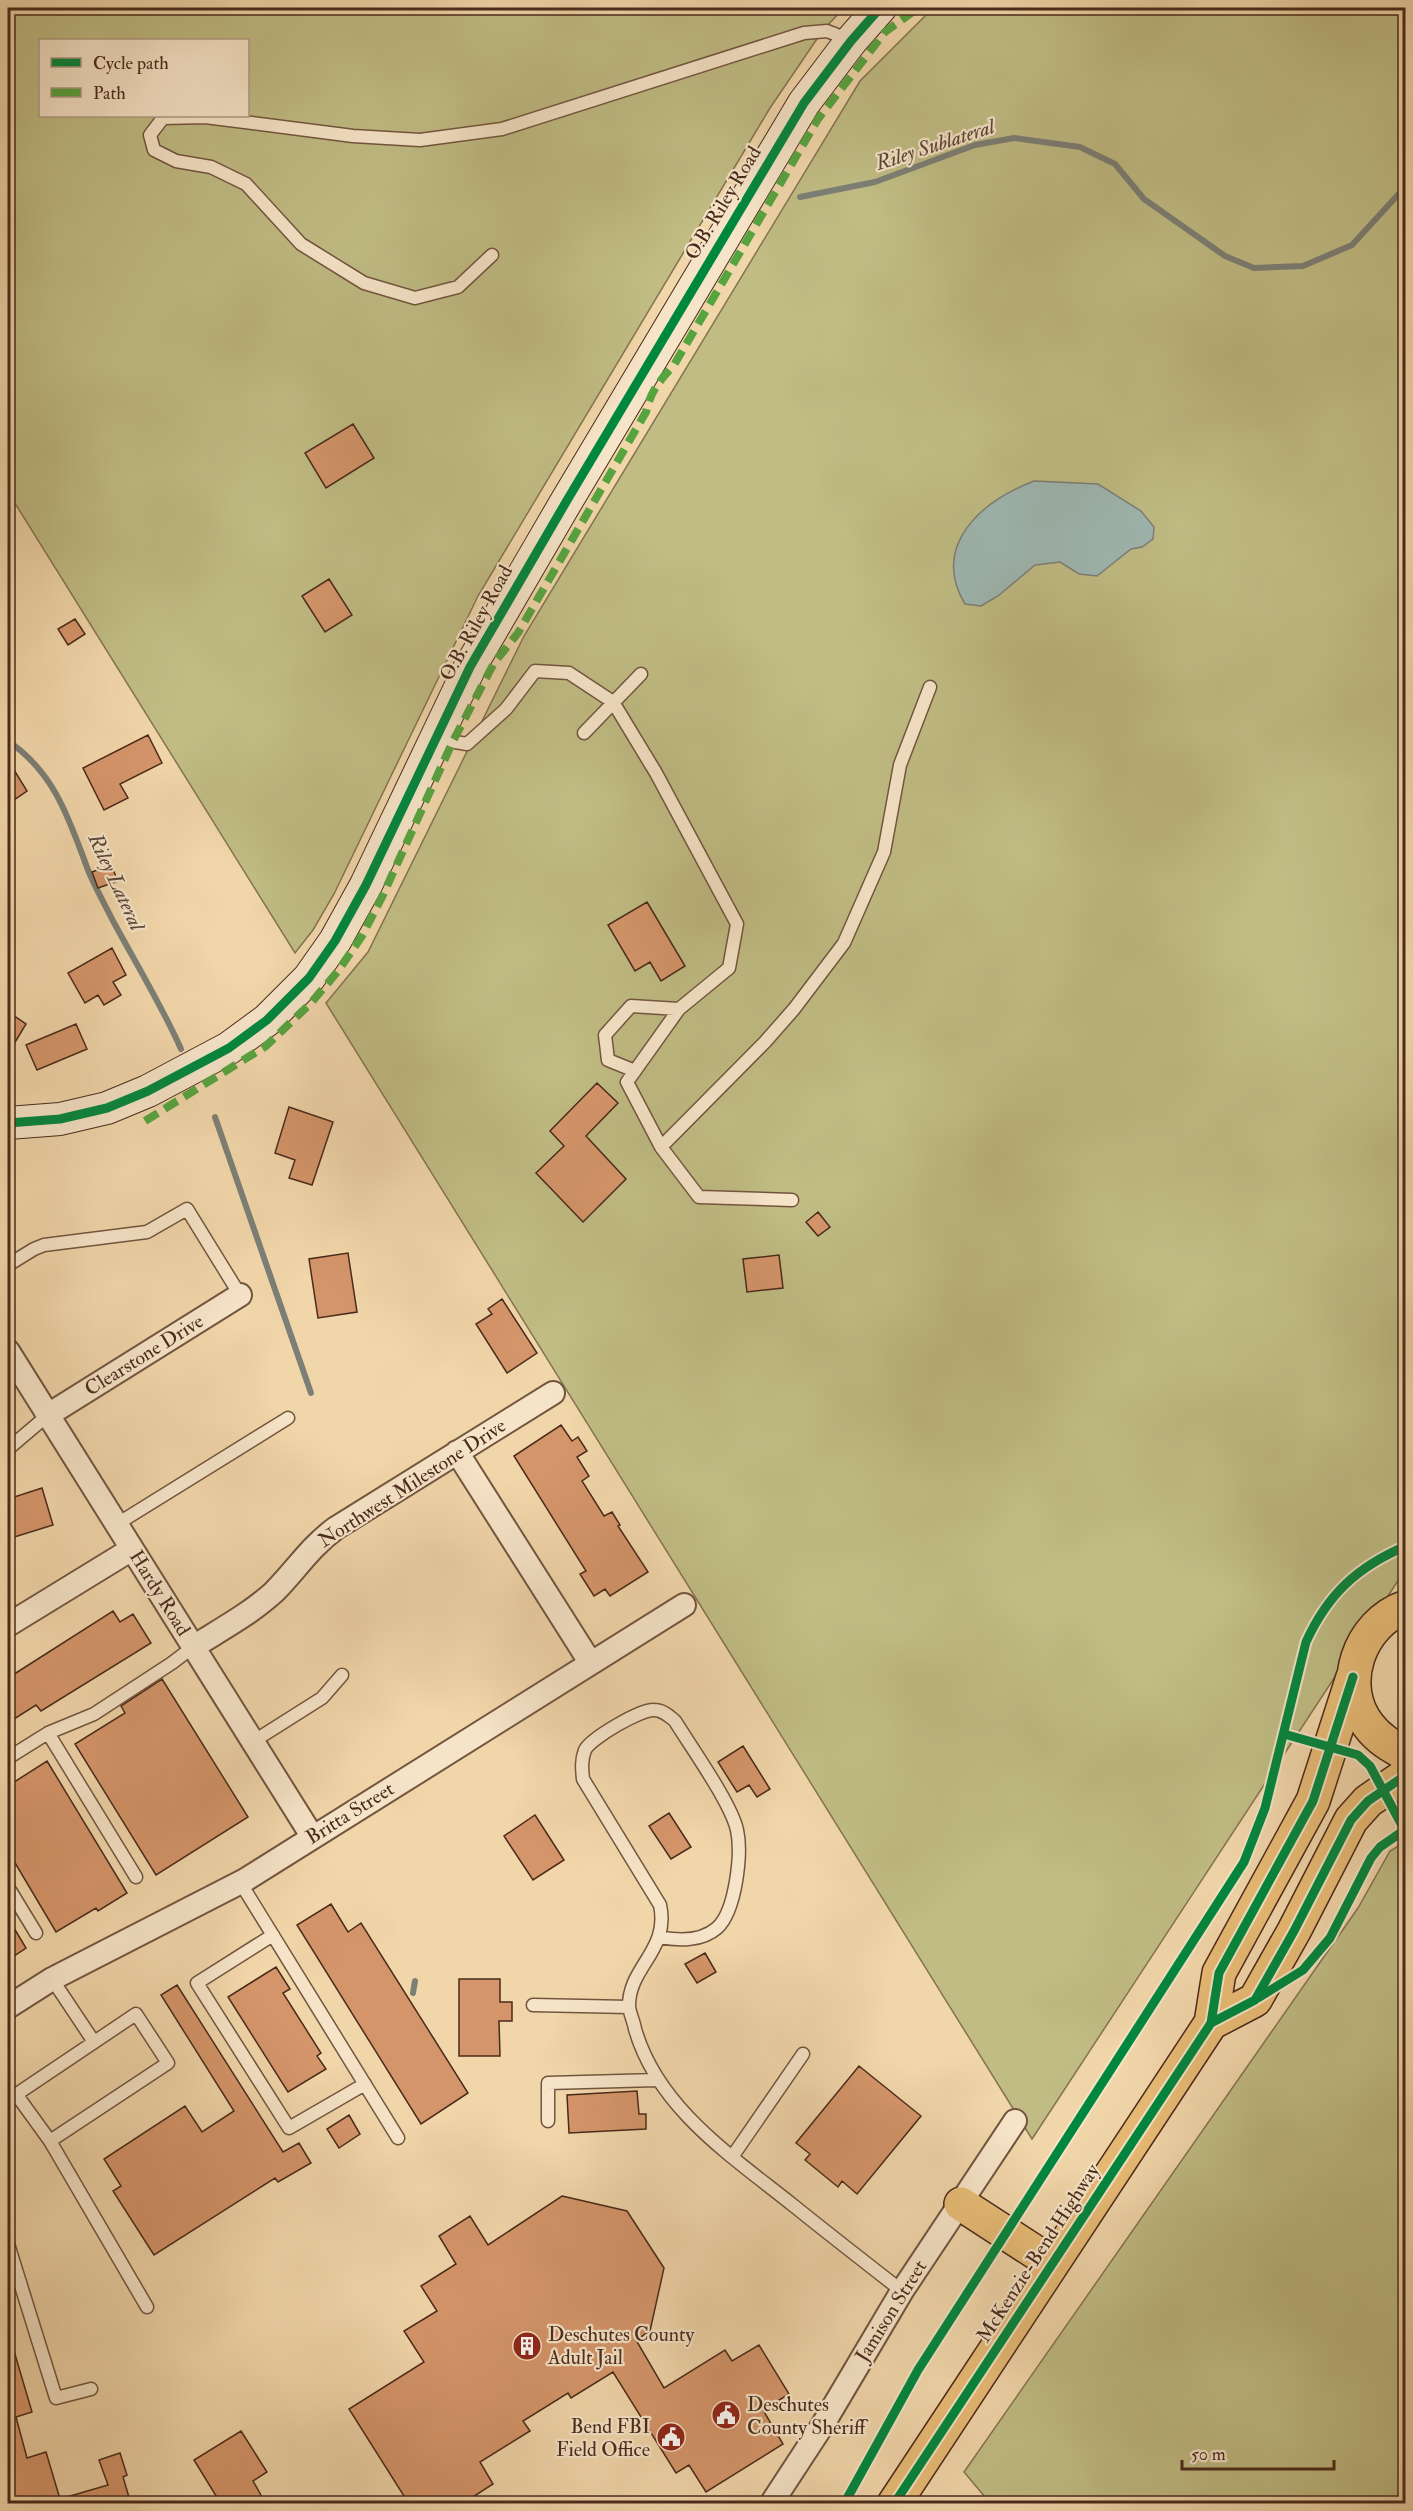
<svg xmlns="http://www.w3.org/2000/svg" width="1413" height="2511" viewBox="0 0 1413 2511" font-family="'IM FELL Double Pica',serif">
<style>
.green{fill:#c0bc84;stroke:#847350;stroke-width:1.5;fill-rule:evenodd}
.water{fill:#9eb7b2;stroke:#7c7f76;stroke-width:1.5}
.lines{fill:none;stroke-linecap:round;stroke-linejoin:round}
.stream{stroke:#7c7f76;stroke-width:6}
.building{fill:#d5956a;stroke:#492a1b;stroke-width:1.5}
.lane-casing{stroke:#73553f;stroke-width:15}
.street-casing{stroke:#73553f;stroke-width:26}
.secondary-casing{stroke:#492a1b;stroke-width:34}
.highway-casing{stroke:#492a1b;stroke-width:36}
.lane{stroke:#f6e4c8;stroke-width:12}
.street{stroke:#f6e4c8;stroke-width:22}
.secondary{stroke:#f6e4c8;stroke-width:32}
.highway{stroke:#e8bb75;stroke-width:33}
.quiet{stroke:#56a440;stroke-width:8;stroke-dasharray:15 8;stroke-linecap:butt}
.cycleway-casing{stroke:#f6e4c8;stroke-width:13}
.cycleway{stroke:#00873e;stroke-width:9}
.labels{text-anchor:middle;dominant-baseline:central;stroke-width:4.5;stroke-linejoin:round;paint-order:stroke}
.street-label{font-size:20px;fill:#492a1b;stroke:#f6e4c8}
.poi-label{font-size:20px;fill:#492a1b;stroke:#f6e4c8;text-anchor:start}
.water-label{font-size:21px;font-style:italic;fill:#5a4639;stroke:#f6e4c8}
</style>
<rect width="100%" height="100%" fill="#f1d6aa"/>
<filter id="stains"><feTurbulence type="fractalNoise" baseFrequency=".00333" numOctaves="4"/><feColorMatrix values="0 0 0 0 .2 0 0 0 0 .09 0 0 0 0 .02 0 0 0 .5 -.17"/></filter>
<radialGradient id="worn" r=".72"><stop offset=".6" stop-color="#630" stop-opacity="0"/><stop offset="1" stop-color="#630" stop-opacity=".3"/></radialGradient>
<path class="green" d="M8,8H844L823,30L770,108L478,596L334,894L313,930L295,953L8,492ZM40,40H248V116H40Z
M933,8H1405V1570L1032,2139L326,1003L368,952L524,636L860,81Z
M1405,1842V2503H990L964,2472L1358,1908L1390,1851Z"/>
<path class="water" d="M1034,481L1098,484L1141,511L1154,527L1153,539L1142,547L1131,549L1097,576L1079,574L1060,562L1035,565L998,596L981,606L965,604C930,545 982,501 1034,481Z"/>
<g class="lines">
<path class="stream" d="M800,197L875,182L975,145L1014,138L1080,147L1115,164L1144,199L1225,256L1254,268L1303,266L1352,245L1406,186
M8,741C55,773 69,819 88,870C95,887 104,903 112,919C135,962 161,1004 181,1049
M215,1117L311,1393
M413,1993L415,1981"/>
</g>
<path class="building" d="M353,424L374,458L326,488L305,453Z
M329,579L352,615L325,632L302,596Z
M75,619L85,634L68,645L58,629Z
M148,735L162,763L120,784L128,798L104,810L83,768Z
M8,760L27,791L8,804Z
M111,865L118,881L98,888L92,872Z
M647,902L685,966L661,981L650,962L635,971L608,925Z
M112,948L126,975L113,982L121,995L104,1005L98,995L85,1003L68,973Z
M13,1015L26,1024L8,1054V1024Z
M76,1024L87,1049L37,1070L26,1045Z
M597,1083L618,1103L586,1136L626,1179L583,1222L536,1173L564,1146L550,1131Z
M289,1107L333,1122L312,1185L289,1178L295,1160L275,1153Z
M818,1212L830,1227L818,1236L806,1222Z
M348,1253L357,1312L318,1318L309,1259Z
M779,1255L783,1288L747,1292L743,1259Z
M502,1299L537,1353L507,1373L476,1324L492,1314L488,1309Z
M561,1425L572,1441L578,1437L587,1451L577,1457L589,1476L582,1481L604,1516L612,1512L620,1525L618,1526L648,1572L610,1596L605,1589L594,1596L580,1574L586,1571L514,1456Z
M42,1488L53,1525L8,1539V1499Z
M113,1611L120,1622L133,1614L151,1643L41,1711L36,1705L8,1723V1678Z
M162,1679L248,1817L156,1875L75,1744L125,1713L121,1706Z
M743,1746L770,1789L757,1797L749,1785L737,1792L718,1762Z
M47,1761L127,1893L98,1911L96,1908L56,1932L8,1851V1786Z
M669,1813L691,1847L671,1859L649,1826Z
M535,1815L564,1860L533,1880L504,1836Z
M331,1904L348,1932L361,1923L468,2093L421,2124L297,1925Z
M8,1918L26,1948L8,1960Z
M705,1953L716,1972L697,1983L685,1964Z
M276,1967L290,1989L283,1993L321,2053L317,2056L326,2069L288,2092L228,1997Z
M459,1979H500V2002H512V2021H499L500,2056H459Z
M177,1985L283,2152L299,2143L311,2163L278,2182L275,2178L154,2255L113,2191L121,2186L104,2159L185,2106L202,2132L234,2111L161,1995Z
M859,2066L921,2116L857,2194L842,2181L838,2187L805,2160L810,2154L796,2143Z
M637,2091L639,2114H646V2129L569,2133L567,2095Z
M349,2115L360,2134L339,2148L327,2129Z
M562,2196L627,2211L664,2268L650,2331L636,2340L664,2388L725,2350L732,2361L759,2345L789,2394L763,2410L783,2444L706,2492L689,2465L676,2473L613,2372L571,2398L568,2393L523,2421L530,2431L480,2462L493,2484L462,2504H409L349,2409L424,2362L404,2331L437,2311L421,2286L456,2264L439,2236L470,2216L488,2245Z
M8,2344H12L32,2412L16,2417L27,2458L46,2452L60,2499L108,2485L99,2460L120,2453L127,2475L123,2477L131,2504H8Z
M241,2431L267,2472L253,2481L266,2504H221L194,2460Z"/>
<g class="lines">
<g class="lane-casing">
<path id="lane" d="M492,255L458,287L415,298L364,283L301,244L246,184L211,167L176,161L154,150L150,135L163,118L205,117L353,136L420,140L502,129L804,33L827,31L850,40
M584,733L641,674
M438,739L467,744L506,709L535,671L569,673L613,702L656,773L737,924L729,968L679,1009L627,1082L661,1147L699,1197L792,1200
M635,1071L608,1060L605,1035L631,1006L679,1009
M661,1147L765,1042L794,1009L844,943L884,852L900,765L930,687
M8,1265L34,1249L44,1245L147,1232L187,1209L240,1295
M8,1449L48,1415
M117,1524L288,1418
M48,1733L136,1877
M254,1741L322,1698L342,1675
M8,1758L48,1733L94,1714L172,1663L193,1647
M240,1882L398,2138
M8,1887L36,1933
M273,1935L197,1983L289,2128L365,2084
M660,1937C679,1941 702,1941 717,1928C736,1911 742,1853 737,1830C731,1803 691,1747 675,1721C669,1716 663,1710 654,1710C641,1709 591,1738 585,1750C581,1760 582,1769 583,1779L660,1905C670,1951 628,1967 629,2007C630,2014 634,2022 635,2029C658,2109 733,2157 794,2206C830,2235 866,2263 902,2291
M52,1979L94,2042
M533,2005L629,2007
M16,2094L50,2141
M8,2100L136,2014L168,2063L50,2141L147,2307
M548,2121V2083L657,2080
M732,2157L803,2054
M8,2244L56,2398L91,2389"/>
</g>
<g class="street-casing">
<path id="street" d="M8,1351L312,1836
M48,1415L240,1295
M457,1452L590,1662
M8,1625L132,1549
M193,1647C220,1630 250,1614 274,1592C296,1570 310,1547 336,1528L553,1393
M8,2007L52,1979L245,1880L684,1605
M771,2504L822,2426L902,2291L1015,2121"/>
</g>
<g class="secondary-casing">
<path id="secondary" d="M8,1123L60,1119L107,1108L148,1091L229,1048L267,1020L309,978L335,941L366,885L470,667L566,502L804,103L851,41L880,8"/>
</g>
<g class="highway-casing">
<path id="highway" d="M1406,1607C1359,1623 1337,1686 1369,1726C1379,1739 1391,1746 1406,1754
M1211,2023L1255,2000L1294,1931L1351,1820L1368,1801L1406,1775
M961,2204L1052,2263
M894,2504L1211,2023L1219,1973L1313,1801L1353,1677"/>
</g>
<use href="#lane" class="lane"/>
<use href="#street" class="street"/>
<use href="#secondary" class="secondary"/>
<use href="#highway" class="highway"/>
<path class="quiet" d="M145,1121L266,1046L311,1003L338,971L362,936L382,897L453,741L494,663L518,633L646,412C651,390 659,382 674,365L818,119L885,32L918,8"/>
<g class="cycleway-casing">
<path id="cycleway" d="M8,1123L60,1119L107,1108L148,1091L229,1048L267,1020L309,978L335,941L366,885L470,667L566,502L804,103L851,41L880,8
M1284,1734L1358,1755L1370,1766L1404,1829
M1258,1998L1303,1970L1330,1938L1371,1858L1380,1847L1406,1829
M1211,2023L1255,2000L1294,1931L1351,1820L1368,1801L1406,1775
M844,2504L918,2370L1244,1862L1265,1808L1306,1642C1328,1594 1357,1567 1406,1546
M894,2504L1211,2023L1219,1973L1313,1801L1353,1677"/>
</g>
<use href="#cycleway" class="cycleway"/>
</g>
<defs>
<g id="building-disc" transform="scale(1.5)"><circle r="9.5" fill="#8f2418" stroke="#f6e4c8"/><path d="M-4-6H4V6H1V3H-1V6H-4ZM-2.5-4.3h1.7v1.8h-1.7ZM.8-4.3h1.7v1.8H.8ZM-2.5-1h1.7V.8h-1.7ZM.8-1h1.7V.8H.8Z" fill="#fff"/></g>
<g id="civic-disc" transform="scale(1.5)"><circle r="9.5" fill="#8f2418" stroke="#f6e4c8"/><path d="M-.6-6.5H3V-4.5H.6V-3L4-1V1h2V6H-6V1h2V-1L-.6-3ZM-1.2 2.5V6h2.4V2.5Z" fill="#fff"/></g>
</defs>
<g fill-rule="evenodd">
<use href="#building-disc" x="527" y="2346"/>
<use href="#civic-disc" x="726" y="2415"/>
<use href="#civic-disc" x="671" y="2437"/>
</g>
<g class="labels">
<g class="street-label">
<text transform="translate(723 203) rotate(-59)">O.B. Riley Road</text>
<text transform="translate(476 623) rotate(-61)">O.B. Riley Road</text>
<text transform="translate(144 1355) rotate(-32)">Clearstone Drive</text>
<text transform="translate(412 1483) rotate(-33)">Northwest Milestone Drive</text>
<text transform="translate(160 1593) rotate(58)">Hardy Road</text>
<text transform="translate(350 1813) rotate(-32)">Britta Street</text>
<text transform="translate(1038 2253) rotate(-57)">McKenzie-Bend Highway</text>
<text transform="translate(891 2311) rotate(-58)">Jamison Street</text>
</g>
<g class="poi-label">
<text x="548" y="2334">Deschutes County<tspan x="548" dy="23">Adult Jail</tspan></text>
<text x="747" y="2404">Deschutes<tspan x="747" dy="23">County Sheriff</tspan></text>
<text x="650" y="2426" text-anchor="end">Bend FBI<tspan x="650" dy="23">Field Office</tspan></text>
</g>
<g class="water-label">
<text transform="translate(935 145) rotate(-18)">Riley Sublateral</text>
<text transform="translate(116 882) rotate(65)">Riley Lateral</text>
</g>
</g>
<rect width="1413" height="2511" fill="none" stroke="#f1d6aa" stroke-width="30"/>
<rect x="9" y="9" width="1395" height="2493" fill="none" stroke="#492a1b" stroke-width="3"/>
<rect x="15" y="15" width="1383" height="2481" fill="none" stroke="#492a1b" stroke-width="1.5"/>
<rect x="39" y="39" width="210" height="78" fill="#f6e4c8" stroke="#b19a83" stroke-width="1.5"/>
<rect x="51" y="58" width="30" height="9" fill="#00873e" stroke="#b19a83" stroke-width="1.5"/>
<text x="93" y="69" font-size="18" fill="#492a1b">Cycle path</text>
<rect x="51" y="88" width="30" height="9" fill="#56a440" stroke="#b19a83" stroke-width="1.5"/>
<text x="93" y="99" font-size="18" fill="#492a1b">Path</text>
<path d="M1182 2460v9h152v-9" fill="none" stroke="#492a1b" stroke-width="3"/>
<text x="1191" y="2460" font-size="18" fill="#492a1b" stroke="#f6e4c8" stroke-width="4.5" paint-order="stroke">50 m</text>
<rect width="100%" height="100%" filter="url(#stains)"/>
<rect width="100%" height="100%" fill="url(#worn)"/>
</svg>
